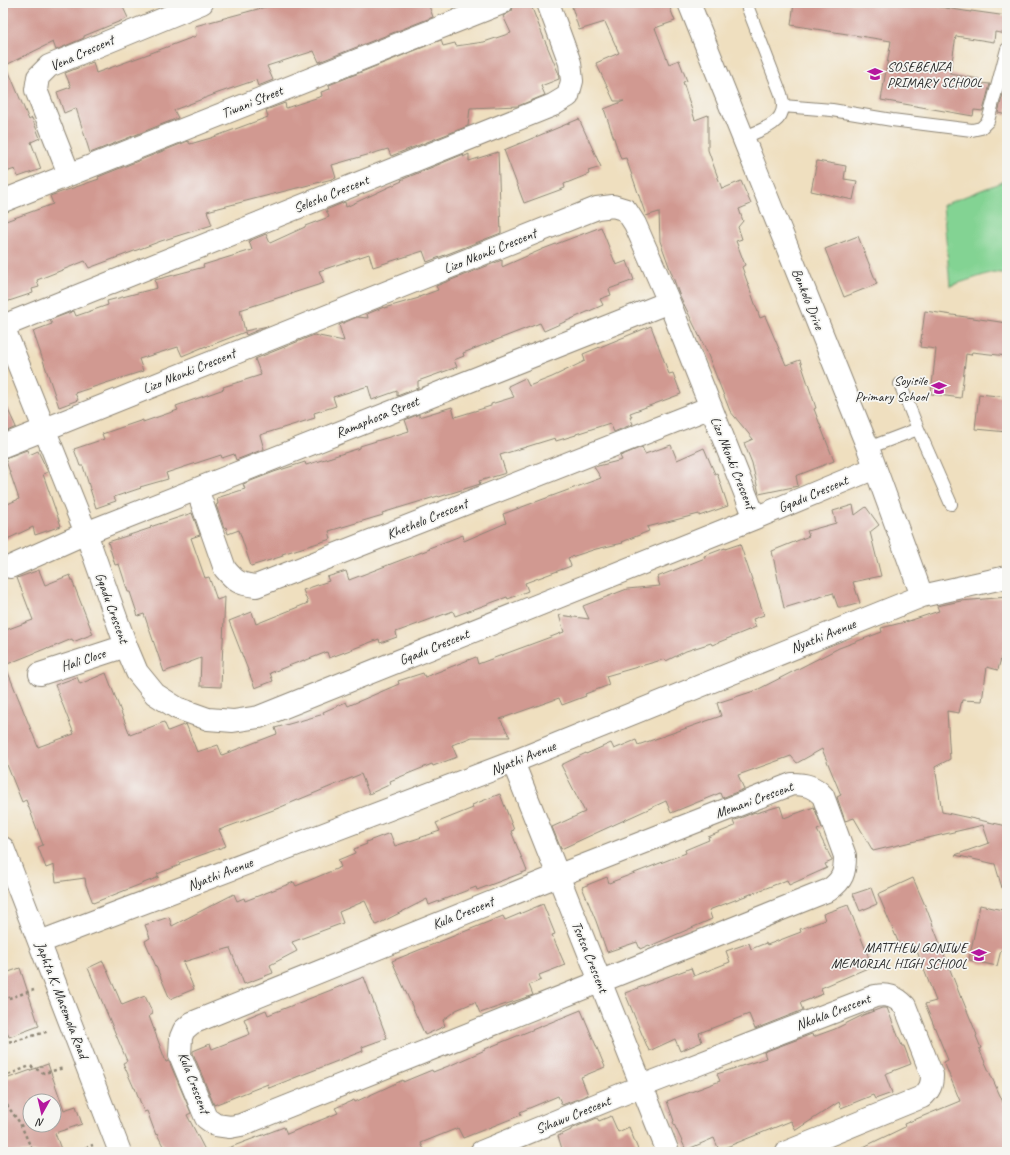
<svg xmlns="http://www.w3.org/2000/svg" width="1010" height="1155" viewBox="0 0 1010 1155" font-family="Caveat,sans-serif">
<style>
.green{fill:#83d393;stroke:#577f5f}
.building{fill:#d19991;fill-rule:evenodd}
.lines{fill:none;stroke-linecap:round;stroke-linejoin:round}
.lane-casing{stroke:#8d8575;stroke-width:14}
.street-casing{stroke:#8d8575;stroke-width:24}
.secondary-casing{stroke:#8d8575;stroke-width:24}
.path{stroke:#8d8575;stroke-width:2.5;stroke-dasharray:3 3;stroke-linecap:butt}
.lane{stroke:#fff;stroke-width:12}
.street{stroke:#fff;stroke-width:22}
.secondary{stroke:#fff;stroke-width:22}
.labels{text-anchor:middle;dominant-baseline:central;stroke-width:3.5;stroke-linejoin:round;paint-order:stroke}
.street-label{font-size:14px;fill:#2b2b2b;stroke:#f6f6f2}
.poi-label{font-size:14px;fill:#2b2b2b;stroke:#f6f6f2;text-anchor:end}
</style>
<rect width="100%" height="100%" fill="#f6f6f2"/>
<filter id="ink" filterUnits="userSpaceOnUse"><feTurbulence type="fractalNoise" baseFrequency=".025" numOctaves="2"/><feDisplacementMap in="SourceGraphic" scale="8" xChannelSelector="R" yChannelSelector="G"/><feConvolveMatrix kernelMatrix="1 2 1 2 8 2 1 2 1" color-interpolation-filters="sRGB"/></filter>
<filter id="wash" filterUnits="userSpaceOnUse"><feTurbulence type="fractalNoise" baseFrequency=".012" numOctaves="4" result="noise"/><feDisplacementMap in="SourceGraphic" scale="16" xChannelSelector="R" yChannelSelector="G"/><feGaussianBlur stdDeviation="0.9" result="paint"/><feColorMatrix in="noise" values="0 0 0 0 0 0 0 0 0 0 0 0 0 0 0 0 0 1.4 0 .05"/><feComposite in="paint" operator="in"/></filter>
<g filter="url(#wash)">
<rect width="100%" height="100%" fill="#efdfbf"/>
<path class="green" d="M1007,180V274L993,272L950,286L943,205Z"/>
<g id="blocks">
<path class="building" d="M3,3H121L128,18L84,36V38L56,50L53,42L6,65L29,120L32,118L40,138L31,142L41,169L18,177L15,169L3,173Z
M280,3H428L433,17L319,62L314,51L267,66L273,80L258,86L256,80L218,93L174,110L178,118L90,153L76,108L64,113L57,92L71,87L65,73L93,62L96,73L151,53L196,36L195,26Z
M514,3H530L545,41L558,72L559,79L541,86L545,95L518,106L470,108L468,126L391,156L388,149L332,165L336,178L207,211L212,225L161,241L89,268L85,261L37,280L39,287L32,289L33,293L3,303V222L53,204L50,196L99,179L98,177L188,141L190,144L211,138L268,117L266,110L285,103L286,108L322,96L321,92L330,89L329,85L441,40L443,46L455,43L456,46L484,42L511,33L503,16L512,11Z
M584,3H668L675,21L655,28L669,64L679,60L687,81L683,82L695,120L708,115V150L722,189L741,181L751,204L739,209L743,221L738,227L742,239L736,241L745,265L742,267L760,318L765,316L786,365L800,360L816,408L814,409L834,461L796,476L798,486L759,494L752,463L744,443L753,439L730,411L706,350L679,294L660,241L659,212L646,216L626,158L621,159L604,109L624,101H614L596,63L619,53L605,22L579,30L572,7Z
M794,3H914L971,12V11L1007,16V34L995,32L994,42L956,36L950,74L979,79L978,83L990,84L983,111L974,110L973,116L881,100L891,41L791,25Z
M1005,86L1007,87V115L998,113Z
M579,119L601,167L588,171L589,174L564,184L565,188L524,203L504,150Z
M498,152L501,233L427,262L423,251L373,267L369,254L319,271L324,283L240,310L245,331L268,326L246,335L245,332L206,347V346L182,356L178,347L139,359L143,371L75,393L78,400L59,407L33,331L52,324L50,320L74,311L76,316L108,305L107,301L157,288L155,280L204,267L203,265L252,250L249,241L266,234L270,243L305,227V226L329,217L326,210L345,202L346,207L402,181L401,180L464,154L463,157L469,154V161Z
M817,161L846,166L844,179L857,181L853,200L811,191Z
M601,227L616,265L627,261L634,280L609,289L611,295L600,299L603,305L544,331L540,323L463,353L464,356L454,360L457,367L418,381V388L397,396V391L372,400L368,386L333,397L336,406L314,413L315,418L260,435L264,449L236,460L234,454L222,458L221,455L166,473L168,479L140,487L141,488L114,497L116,501L96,508L83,466H80L74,449L104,439L102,434L143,420V422L178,410L176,406L224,389L223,387L261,375L255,359L314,335L344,341L339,325L357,317L368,318L367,314L384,307V308L419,298V297L438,290L436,286L502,260V267L543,249Z
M858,236L877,284L844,297L825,249Z
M925,311L1007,323V356L972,352L971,355L966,354L961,398L931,394L936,349L920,347Z
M651,326L669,374L673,373L681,394L630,413L632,417H630L633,424L614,432L610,423L576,434V435L556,441L555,438L500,455L506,473L479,481L480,484L439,497L438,496L382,513L383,515L329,531L331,539L282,554L283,556L251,566L239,530L228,534L226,527L224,528L216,505L218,504L217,498L245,489L243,484L274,472L305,462L306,465L360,448V446L409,431L405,420L419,414V417L452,407L455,417L491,406V404L514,397L508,386L525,378L529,386L552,377L585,361L583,354Z
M979,394L1007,397V432L975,429Z
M3,399L16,427L3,433Z
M671,445L677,460L704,448L715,474L717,473L728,506L699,516V514L647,527L649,531L622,542L623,543L596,549L568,558L571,566L525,583L528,591L508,599L507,597L455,616L453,611L396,632L397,637L380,643L379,639L329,658L327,652L304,661V660L270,673L273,681L255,688L229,621L252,612L256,624L308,603L303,590L329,581L327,577L346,571L349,580L430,549L429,548L463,535L464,541L506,523L503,514L601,478L594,467L622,460L620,456L642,447L645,454Z
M27,450L29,455L38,451L48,472L43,474L61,526L35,535L33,527L3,541V506L19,499L5,458Z
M853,505L855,515L866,507L879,525L870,532L881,576L853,582L860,603L846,607H838L833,593L784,608L772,551L809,536L807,531L836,523L833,511Z
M192,513L200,535L191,538L205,578L209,577L217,600L225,597L221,687L200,686L201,658L164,672L144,614L138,616L130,592H128L119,564L115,565L108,542L151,528L150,527Z
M740,544L764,615L753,619L756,627L712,645L711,643L686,651L666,661L665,659L606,676L609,685L585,694L586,696L562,705L559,698L500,719L510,737H472L452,745L457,757L433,766L432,764L390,781L391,784L369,794L361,774L276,809L219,830L226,846L179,863L180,865L157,874L159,877L93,903L86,885L85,878L56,882L54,865L46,868L38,847L43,845L26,800L22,802L3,755V631L33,620L17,578L39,570L45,585L70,575L93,634L73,642L72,639L48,649L47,648L5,665L38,747L74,734L55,685L77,677L80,684L106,673L130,735L164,722L168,731L186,724L197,752L218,745L222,755L277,734L275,728L324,714L323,712L346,702L348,706L399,684L398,681L423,673L425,677L476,657L478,664L564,632L559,615L589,619L583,606L627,589L660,586L657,577L705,558L704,556L725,548V549Z
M1007,597V634L998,670L987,667L982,701L962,700L959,713L947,711L950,759L935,767L942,812L1007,826V887L1002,888L995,864L955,855L989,843L983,825L873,851L854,818L845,821L837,797L841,795L822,749L797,763L791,756L738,775L744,789L722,798L720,793L671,813L666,801L561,849L552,827L585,812L561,765L586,753V754L611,743L614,749L636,740L638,745L721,716L717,703L757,690L839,648L882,632L881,628L909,621L939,611L937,606L961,601Z
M500,794L514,830L511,831L527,871L477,890L476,887L429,905L427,899L376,925L365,901L339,912L343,923L292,942L297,951L270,965L273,973L244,984L230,948L183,962L194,989L170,999L145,941L150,938L145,925L169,917L172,926L234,894L237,901L244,898L245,901L294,882L296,886L341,867L338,860L355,853L354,849L367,844L366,842L390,833L395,846L440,831L436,823L473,808L472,805Z
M780,806L784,818L814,807L822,828L817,830L832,860V861L825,864L827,868L789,885L787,880L709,910L712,919L650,946L649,945L640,949L637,942L607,952L596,921L582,887L607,877L609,883L686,853L685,850L709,840L708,837L735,826L733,821L755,812L756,813Z
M913,878L927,910L961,998V996L977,1035L976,1036L981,1048L979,1049L1007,1111V1152H853L905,1127L904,1124L960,1101L944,1062L948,1060L925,1004L936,1001L915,946L902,951L878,894Z
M871,888L877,904L860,911L853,894Z
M543,904L555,934L552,935L565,965L539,975L541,980L529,985L533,995L480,1013L475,1002L456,1010L443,1020L445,1026L425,1035L392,961L503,916L505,920Z
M848,905L871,963L869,964L870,967L821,988L823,994L800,1003L803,1010L755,1029L749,1014L699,1033L702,1042L680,1051L675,1039L649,1051L636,1020L625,993L691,968L694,976L730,962L726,951L749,943L751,949L766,943L767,945L801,932L800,929L825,920L823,914Z
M980,905L1007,911V952L1001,950L997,966L969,960Z
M103,961L122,1005L145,996L153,1014L149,1016L166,1062L169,1061L191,1113L187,1115L206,1152H166L157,1134L156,1135L147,1111L144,1112L135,1088H134L123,1063L127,1061L88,968Z
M20,968L39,1026L9,1037L3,1020V974Z
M364,977L387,1038L362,1047L363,1051L294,1078L269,1088L268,1084L214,1105L193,1053V1051L210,1044L212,1049L250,1034L244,1019L266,1010L268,1015Z
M882,1008H887L902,1046H904L911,1064L885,1074L892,1093L875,1099L873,1095L841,1108L839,1102L796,1130L791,1121L719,1150L714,1138L686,1150L673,1122L674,1121L667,1101L720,1081L717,1074L766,1058L764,1052L812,1034L813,1037L835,1029L863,1015Z
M581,1010L605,1067L581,1077L588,1095L562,1105L558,1096L520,1112L521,1115L463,1138L458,1128L421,1143L425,1152H224L223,1150L284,1127L287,1134L338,1113L335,1108L354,1100L355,1102L403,1080V1082L432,1070L433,1072L451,1065L485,1050V1049Z
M48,1064L64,1110L76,1106L82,1124L55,1133L62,1152H3V1080ZM30,1101H54V1125H30Z
M611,1116L618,1132L629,1127L639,1152H563L558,1136L571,1130V1129L597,1118L599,1121Z"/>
</g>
</g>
<g filter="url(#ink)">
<use href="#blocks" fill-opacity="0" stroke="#8d8575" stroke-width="1"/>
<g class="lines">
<g class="lane-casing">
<path id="lane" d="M783,106L832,110L892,120L972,130L981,128L988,121L1007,49
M743,138C757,131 783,125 783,106C783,102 782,97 781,94L746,3
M918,429L951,504
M868,448L918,429L900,384"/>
</g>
<g class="street-casing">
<path id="street" d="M689,3L868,448L922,596
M69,174L36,90L38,77L49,66L202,3
M3,201L502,3
M3,326L86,533L126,646L137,672L155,694L177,708L208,719L233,721L259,717L755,518L875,468
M3,326L553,105L568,96L572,81L570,63L548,3
M3,446L597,208L613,206L626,210L635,224L669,302L755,518
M197,489L225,569C236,582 239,584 256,586L711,407
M10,567L86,533L669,302
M40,674L126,646
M513,762L668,1152
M792,784C805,784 814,786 823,796L845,856C845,873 843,880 829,890L241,1125L230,1127L216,1125L206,1118L180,1055L181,1037L184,1030L192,1023L557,876Z
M40,942L513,762L922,596L1007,577
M481,1152L642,1086L875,996C888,994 895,996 905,1006L932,1075C932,1085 930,1090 922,1097L787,1152"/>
</g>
<g class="secondary-casing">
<path id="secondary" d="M3,848L120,1152"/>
</g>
<path class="path" d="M3,1000L34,990
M3,1042L15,1041L49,1031
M3,1077L30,1066L44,1073L64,1068
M3,1100L20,1123L33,1152
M74,1152L93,1145"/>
<use href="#lane" class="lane"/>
<use href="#street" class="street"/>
<use href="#secondary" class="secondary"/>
</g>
</g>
<defs>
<g id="school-bare" transform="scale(1.2)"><path d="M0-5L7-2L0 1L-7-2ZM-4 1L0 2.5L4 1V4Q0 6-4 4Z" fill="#b5179e" stroke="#f6f6f2" stroke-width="2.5" paint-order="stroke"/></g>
</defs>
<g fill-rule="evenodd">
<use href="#school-bare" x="875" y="74"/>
<use href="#school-bare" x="939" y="388"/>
<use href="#school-bare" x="979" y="955"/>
</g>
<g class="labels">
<g class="street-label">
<text transform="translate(82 53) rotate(-24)">Vena Crescent</text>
<text transform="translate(252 102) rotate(-22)">Tiwani Street</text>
<text transform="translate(331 194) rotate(-22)">Selesho Crescent</text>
<text transform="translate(490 251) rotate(-22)">Lizo Nkonki Crescent</text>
<text transform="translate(808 299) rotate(68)">Bonkolo Drive</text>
<text transform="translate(189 371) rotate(-22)">Lizo Nkonki Crescent</text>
<text transform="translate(377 417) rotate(-22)">Ramaphosa Street</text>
<text transform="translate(733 463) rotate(68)">Lizo Nkonki Crescent</text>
<text transform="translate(813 494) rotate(-23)">Gqadu Crescent</text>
<text transform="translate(427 519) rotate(-22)">Khethelo Crescent</text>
<text transform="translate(112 608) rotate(70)">Gqadu Crescent</text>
<text transform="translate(823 636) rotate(-22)">Nyathi Avenue</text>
<text transform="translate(434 647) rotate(-22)">Gqadu Crescent</text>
<text transform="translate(83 660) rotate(-18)">Hali Close</text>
<text transform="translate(523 758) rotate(-22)">Nyathi Avenue</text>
<text transform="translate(754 800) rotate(-20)">Memani Crescent</text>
<text transform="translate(220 874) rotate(-21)">Nyathi Avenue</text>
<text transform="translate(463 913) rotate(-22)">Kula Crescent</text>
<text transform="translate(590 957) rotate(68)">Tsotsa Crescent</text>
<text transform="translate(62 1000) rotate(69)">Japhta K. Masemola Road</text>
<text transform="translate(833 1012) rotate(-21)">Nkohla Crescent</text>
<text transform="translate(194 1083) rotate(69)">Kula Crescent</text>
<text transform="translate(573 1115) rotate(-22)">Sihawu Crescent</text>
</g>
<g class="poi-label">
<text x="887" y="66" text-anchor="start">SOSEBENZA<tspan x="887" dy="16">PRIMARY SCHOOL</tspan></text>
<text x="927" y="380">Soyisile<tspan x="927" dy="16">Primary School</tspan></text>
<text x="967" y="947">MATTHEW GONIWE<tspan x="967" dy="16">MEMORIAL HIGH SCHOOL</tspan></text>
</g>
</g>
<rect width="1010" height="1155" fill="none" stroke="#f6f6f2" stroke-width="16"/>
<g transform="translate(42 1113) rotate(188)"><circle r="19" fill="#f6f6f2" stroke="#a5a5a2"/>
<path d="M0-3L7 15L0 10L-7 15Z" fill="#b5179e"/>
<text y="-6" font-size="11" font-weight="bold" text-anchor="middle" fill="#2b2b2b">N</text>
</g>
</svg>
